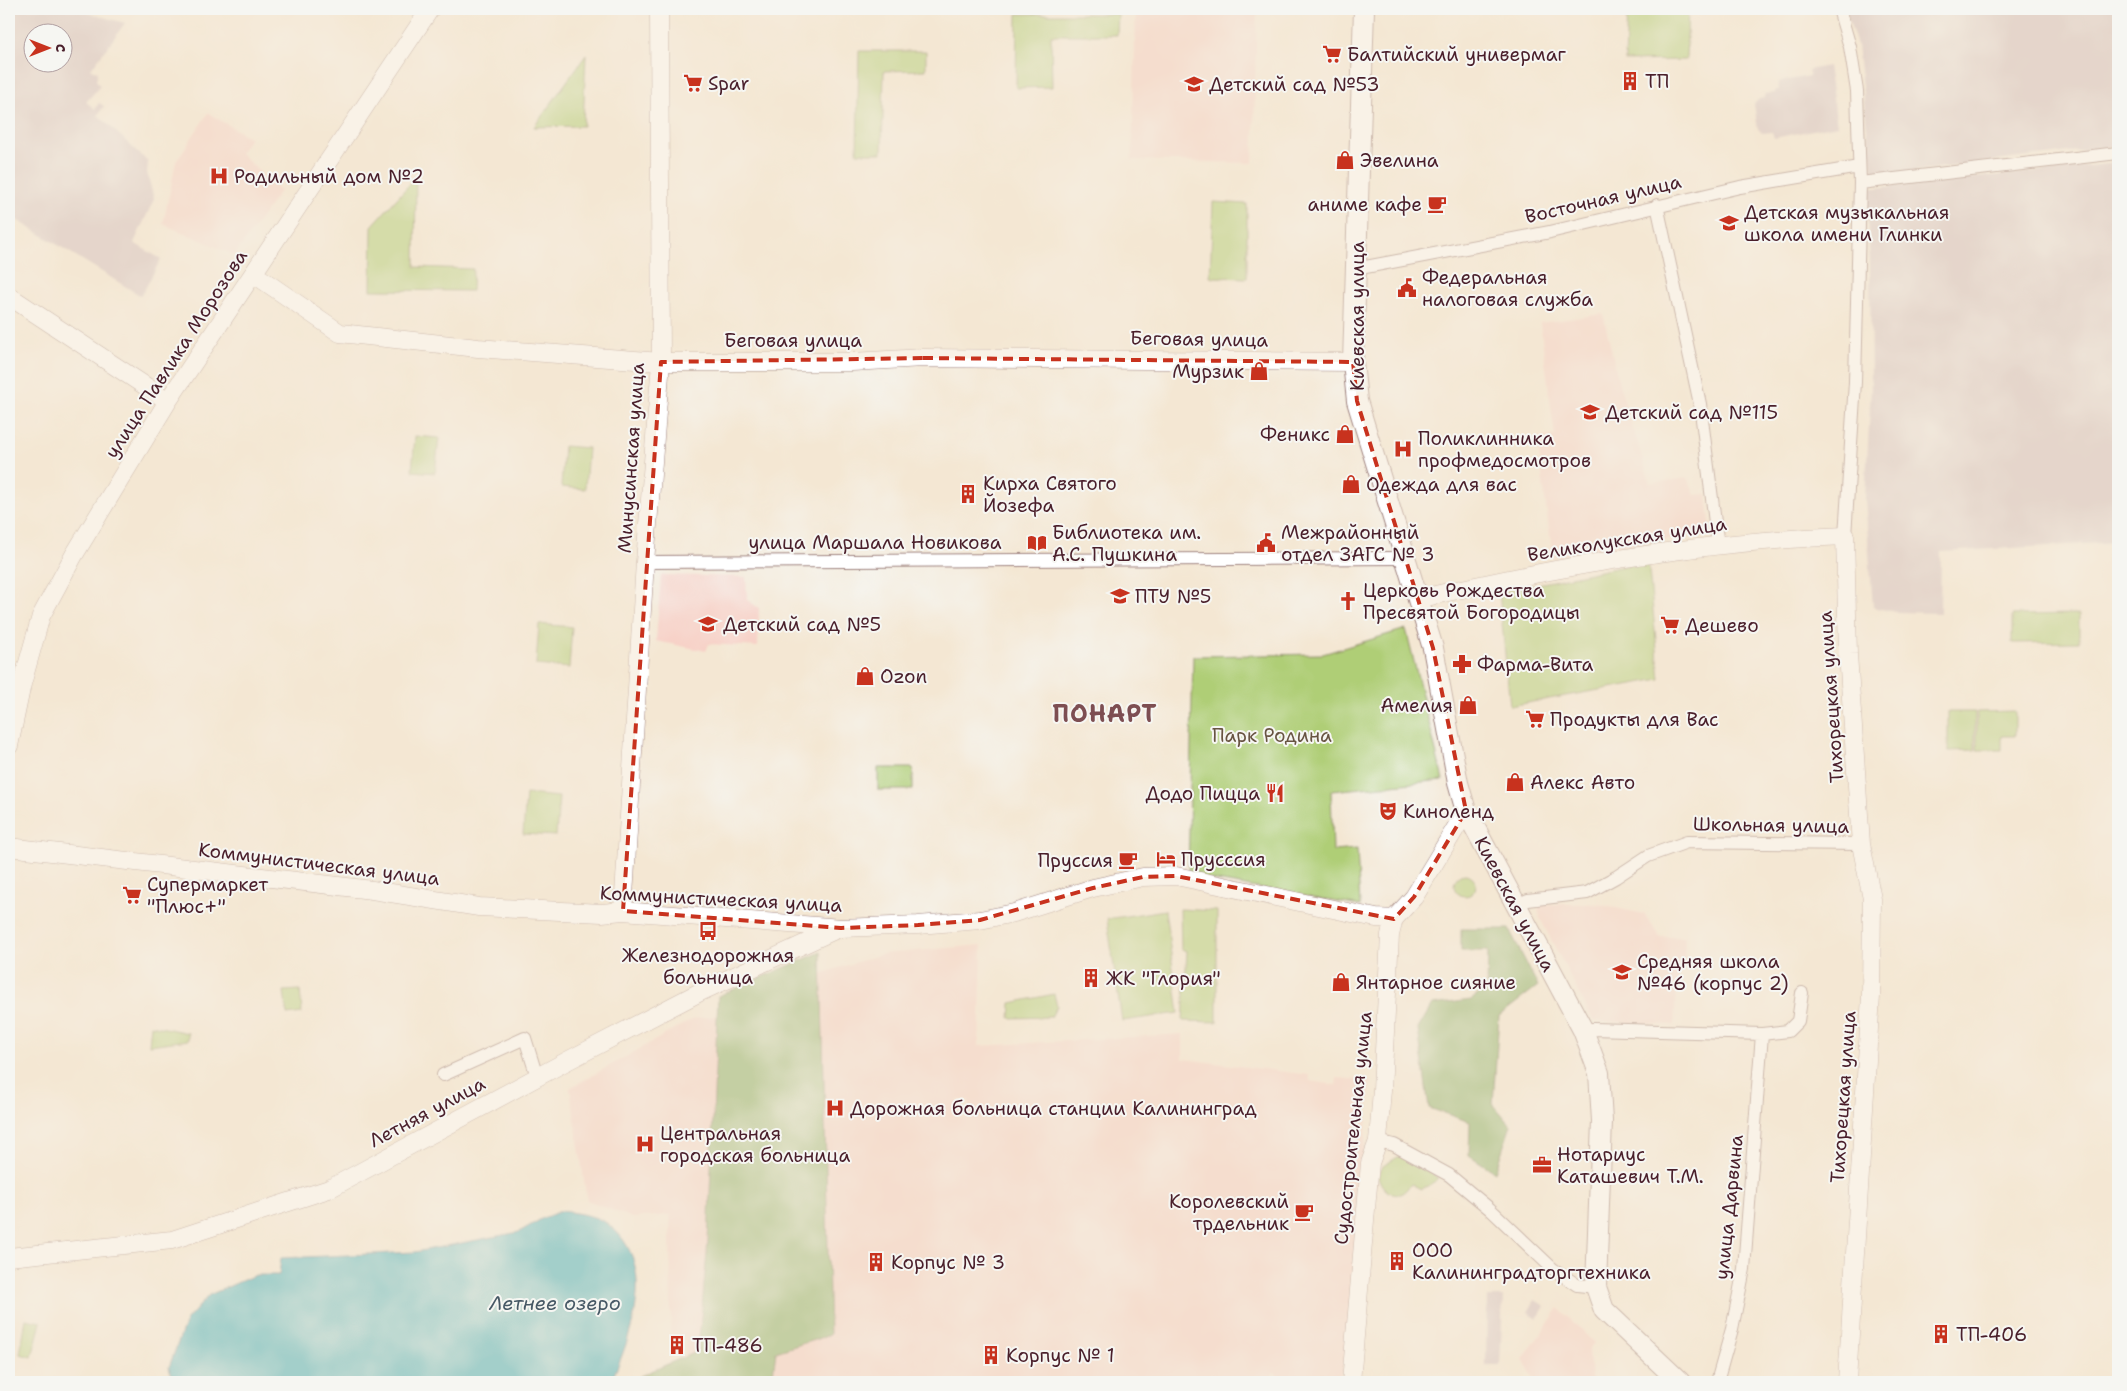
<svg xmlns="http://www.w3.org/2000/svg" width="2127" height="1391" viewBox="0 0 2127 1391" font-family="'Shantell Sans',sans-serif">
<style>
.built{fill:#f7d1c7;fill-rule:evenodd}
.industrial{fill:#d2bfc0;fill-rule:evenodd}
.green{fill:#afce76;stroke:#7c7650}
.forest{fill:#8bb167;stroke:#6a6849}
.water{fill:#42b1be;stroke:#466874}
.lines{fill:none;stroke-linecap:round;stroke-linejoin:round}
.street-casing{stroke:#9f837f;stroke-width:14}
.secondary-casing{stroke:#9f837f;stroke-width:19}
.primary-casing{stroke:#9f837f;stroke-width:22}
.street{stroke:#fff;stroke-width:12}
.secondary{stroke:#fff;stroke-width:18}
.primary{stroke:#fff;stroke-width:20}
.rail-casing{stroke:#4a1f2b;stroke-width:5}
.rail{stroke:#f6f6f2;stroke-width:3;stroke-dasharray:9;stroke-linecap:butt}
.marked{fill:none;stroke:#c8321e;stroke-width:4;stroke-dasharray:10 6;stroke-linejoin:round}
.labels{text-anchor:middle;dominant-baseline:central;stroke-width:4;stroke-linejoin:round;paint-order:stroke}
.poi-label{font-size:19px;fill:#4a1f2b;stroke:#f6f6f2;text-anchor:start}
.street-label{font-size:19px;fill:#4a1f2b;stroke:#f6f6f2}
.park-label{font-size:19px;fill:#685442;stroke:#f6f6f2}
.water-label{font-size:20px;font-style:italic;fill:#475966;stroke:#f6f6f2}
.district-label{font-size:24px;font-weight:bold;letter-spacing:1px;fill:#7d4e52;stroke:#f6f6f2}
</style>
<rect width="100%" height="100%" fill="#f6f6f2"/>
<filter id="ink" filterUnits="userSpaceOnUse"><feTurbulence type="fractalNoise" baseFrequency=".02" numOctaves="2"/><feDisplacementMap in="SourceGraphic" scale="10" xChannelSelector="R" yChannelSelector="G"/><feConvolveMatrix kernelMatrix="1 2 1 2 8 2 1 2 1" color-interpolation-filters="sRGB"/></filter>
<filter id="wash" filterUnits="userSpaceOnUse"><feTurbulence type="fractalNoise" baseFrequency=".0096" numOctaves="4" result="noise"/><feDisplacementMap in="SourceGraphic" scale="20" xChannelSelector="R" yChannelSelector="G"/><feGaussianBlur stdDeviation="1.12" result="paint"/><feColorMatrix in="noise" values="0 0 0 0 0 0 0 0 0 0 0 0 0 0 0 0 0 1.4 0 .05"/><feComposite in="paint" operator="in"/></filter>
<g filter="url(#wash)">
<rect width="100%" height="100%" fill="#f4e7d3"/>
<path class="built" d="M1136,9H1257L1253,163L1132,160Z
M208,113L250,138L240,153L280,191L235,255L163,224L176,162Z
M1603,314L1620,387L1650,483L1688,478L1695,495L1707,494L1711,532L1553,558L1538,445V437L1555,436L1540,323Z
M661,575L746,577L747,600L759,608L758,647L709,644L706,651L656,641Z
M1538,904H1596L1644,914L1658,933L1659,937H1685V960L1678,961L1674,1025L1593,1021L1540,918Z
M982,945L979,1046L1183,1034V1059L1309,1075L1310,1081L1336,1085L1337,1078L1370,1081L1347,1349L1339,1382H1287L1274,1373L1266,1382H677L685,1363V1339H671L670,1215L632,1218L587,1200L570,1088L693,1019L713,1016L726,1012V1004L882,954ZM958,1100H969V1117H958Z
M1559,1308L1594,1343L1589,1348L1591,1382H1536L1523,1359Z"/>
<path class="industrial" d="M9,9H73L125,23L91,69L98,72L96,80L100,86L86,102L95,109L99,103L104,106L98,115L148,162L147,173L154,199L134,243L161,259L141,296L9,215ZM62,32V62H32V32Z
M1845,9H2118V146L1873,176L1857,45Z
M1828,66L1837,125L1774,138L1772,132L1763,133L1758,129L1754,104L1759,99L1765,98V94L1775,93V90H1779L1778,82L1810,76L1808,70Z
M2118,163V542L1941,552L1940,613L1895,612L1873,607L1865,498L1871,390L1870,260L1865,189Z
M1487,1297H1503L1500,1365H1486Z
M1535,1300L1545,1306L1538,1318L1528,1312Z"/>
<path class="green" d="M1627,9H1688L1686,60L1625,61Z
M1017,14H1118L1117,35H1051L1052,87L1016,88Z
M859,51H926V70L884,71L882,153H857Z
M586,55L583,126L534,127Z
M416,177L415,267L473,269L472,291L371,290L372,226Z
M1213,202L1247,204V278L1210,277Z
M415,436L439,438L435,473L412,471Z
M564,446L588,448L585,489L561,487Z
M1648,561L1660,679L1510,706L1499,592Z
M2079,614V642L2012,643V615Z
M539,624L572,627L569,668L536,665Z
M1406,629L1443,780L1331,791L1333,851L1357,849L1360,906L1188,876L1193,656L1323,654Z
M2015,711V736H2002V750H1977V712Z
M1948,712H1975V750L1948,751Z
M878,768H913V790H878Z
M526,794L559,797L556,836L523,834Z
M1454 885a11 11 0 1 1 22 0a11 11 0 1 1-22 0Z
M1180,909L1217,911V1022L1183,1021L1187,951L1181,949Z
M1165,910L1179,1013L1122,1021L1107,919Z
M300,990L302,1013L287,1015L284,991Z
M1054,994L1057,1006L1051,1017L1010,1018L1011,1003Z
M151,1025L188,1033V1040L149,1045Z
M1401,1155L1438,1178L1431,1185L1421,1189L1411,1184C1408,1187 1406,1191 1402,1193C1391,1199 1380,1186 1378,1176L1383,1166Z
M26,1319L41,1322L32,1357L20,1354Z"/>
<path class="forest" d="M1461,929H1509L1538,986L1499,1016L1493,1104L1511,1125L1495,1172L1469,1155L1470,1122L1429,1108L1418,1029L1432,1005L1471,1000L1487,988L1488,951H1461Z
M821,952L830,1335L776,1352L772,1382H637L640,1376L698,1351L708,1241L718,996Z"/>
<path class="water" d="M561,1211C576,1213 596,1215 608,1224C659,1264 632,1334 611,1382H173L169,1367L186,1321L209,1295L255,1275H279L281,1258L415,1252L519,1232L543,1218Z"/>
</g>
<g filter="url(#ink)">
<g class="lines">
<g class="street-casing">
<path id="street" d="M1839,9L1850,47L1857,91L1860,183L1855,382L1845,536
M1860,183L2118,153
M1657,205L1700,404L1718,546
M1355,269L1550,232L1740,187L1859,167
M645,562L1405,558
M1516,905L1528,900L1587,893L1616,877L1648,856L1687,842L1861,844
M1583,1030L1593,1029L1762,1034L1788,1031L1798,1021L1802,993
M443,1075L525,1038L537,1077
M1378,1141L1394,1145L1449,1175L1490,1209L1553,1269L1577,1285L1596,1287
M1717,1382L1732,1329L1744,1269L1762,1034"/>
</g>
<g class="secondary-casing">
<path id="secondary" d="M254,274L340,333L478,348L661,362H852L923,358L1353,362
M9,296L168,401
M1418,599C1558,566 1701,541 1845,536L1848,654L1861,844L1872,899L1871,996L1847,1382
M9,746L22,684L41,616L74,555L168,401L430,9
M9,847L372,890L479,907L602,913L623,911L841,928L918,925L980,920L1014,913L1093,888L1143,877L1176,876L1376,918L1394,919
M623,911L645,562L661,362L659,9
M9,1257L172,1240L329,1189L567,1061L702,991L839,928
M1351,1382L1370,1163L1378,1141L1382,1090L1390,935L1394,919L1414,897L1466,811"/>
</g>
<g class="primary-casing">
<path id="primary" d="M1364,9L1353,362L1357,401L1433,648L1458,783L1466,811L1583,1030L1599,1073L1602,1121L1596,1287L1604,1310L1680,1382"/>
</g>
<use href="#street" class="street"/>
<use href="#secondary" class="secondary"/>
<use href="#primary" class="primary"/>
<g class="rail-casing">
<path id="rail" d="M2111,9L2118,15"/>
</g>
<use href="#rail" class="rail"/>
</g>
</g>
<path d="M0 0H2127V1391H0ZM923,358L1353,362L1357,401L1433,648L1466,811L1414,897L1394,919L1176,876L1143,877L1093,888L980,920L918,925L841,928L623,911L661,362Z" fill="#f4e7d3" fill-opacity=".55" fill-rule="evenodd"/>
<path class="marked" d="M923,358L1353,362L1357,401L1433,648L1466,811L1414,897L1394,919L1176,876L1143,877L1093,888L980,920L918,925L841,928L623,911L661,362Z"/>
<defs>
<g id="supermarket-bare" transform="scale(1.5)"><path d="M-6-5.5h2.5l.6 2H6L4.5 2H-2.5L-4.4-4H-6ZM-1.5 3.2a1.3 1.3 0 1 0 .1 0ZM3 3.2a1.3 1.3 0 1 0 .1 0Z" fill="#c8321e" stroke="#f6f6f2" stroke-width="2.5" paint-order="stroke"/></g>
<g id="building-bare" transform="scale(1.5)"><path d="M-4-6H4V6H1V3H-1V6H-4ZM-2.5-4.3h1.7v1.8h-1.7ZM.8-4.3h1.7v1.8H.8ZM-2.5-1h1.7V.8h-1.7ZM.8-1h1.7V.8H.8Z" fill="#c8321e" stroke="#f6f6f2" stroke-width="2.5" paint-order="stroke"/></g>
<g id="school-bare" transform="scale(1.5)"><path d="M0-5L7-2L0 1L-7-2ZM-4 1L0 2.5L4 1V4Q0 6-4 4Z" fill="#c8321e" stroke="#f6f6f2" stroke-width="2.5" paint-order="stroke"/></g>
<g id="shop-bare" transform="scale(1.5)"><path d="M-5-2.5h2.3a2.7 3.5 0 0 1 5.4 0H5L5.5 6h-11ZM-1.5-2.5h3a1.5 2.3 0 0 0-3 0Z" fill="#c8321e" stroke="#f6f6f2" stroke-width="2.5" paint-order="stroke"/></g>
<g id="hospital-bare" transform="scale(1.5)"><path d="M-5-5h3v3.5h4V-5h3V5h-3V1.5h-4V5h-3Z" fill="#c8321e" stroke="#f6f6f2" stroke-width="2.5" paint-order="stroke"/></g>
<g id="cafe-bare" transform="scale(1.5)"><path d="M-5.5-4.5H6V0H3Q3 3.5 0 3.5H-2.5Q-5.5 3.5-5.5 0ZM3-3.2v2h1.7v-2ZM-6 4.5H4V6H-6Z" fill="#c8321e" stroke="#f6f6f2" stroke-width="2.5" paint-order="stroke"/></g>
<g id="civic-bare" transform="scale(1.5)"><path d="M-.6-6.5H3V-4.5H.6V-3L4-1V1h2V6H-6V1h2V-1L-.6-3ZM-1.2 2.5V6h2.4V2.5Z" fill="#c8321e" stroke="#f6f6f2" stroke-width="2.5" paint-order="stroke"/></g>
<g id="library-bare" transform="scale(1.5)"><path d="M-6-4Q-3-5.5-.7-3.5V5Q-3 3-6 4ZM6-4Q3-5.5 .7-3.5V5Q3 3 6 4Z" fill="#c8321e" stroke="#f6f6f2" stroke-width="2.5" paint-order="stroke"/></g>
<g id="university-bare" transform="scale(1.5)"><path d="M0-5L7-2L0 1L-7-2ZM-4 1L0 2.5L4 1V4Q0 6-4 4Z" fill="#c8321e" stroke="#f6f6f2" stroke-width="2.5" paint-order="stroke"/></g>
<g id="church-bare" transform="scale(1.5)"><path d="M-1.2-6h2.4v3.5h3.3v2.4h-3.3V6h-2.4V-.1h-3.3v-2.4h3.3Z" fill="#c8321e" stroke="#f6f6f2" stroke-width="2.5" paint-order="stroke"/></g>
<g id="pharmacy-bare" transform="scale(1.5)"><path d="M-2-6h4v4h4v4h-4v4h-4v-4h-4v-4h4Z" fill="#c8321e" stroke="#f6f6f2" stroke-width="2.5" paint-order="stroke"/></g>
<g id="restaurant-bare" transform="scale(1.5)"><path d="M-5-6h1v4h1v-4h1v4h1v-4h1v5L-1.5 .5V6h-2V.5L-5-1ZM5-6V6H3V1.5H1.5Q1.5-4 5-6Z" fill="#c8321e" stroke="#f6f6f2" stroke-width="2.5" paint-order="stroke"/></g>
<g id="theatre-bare" transform="scale(1.5)"><path d="M-5-5.5Q0-4 5-5.5V0Q5 5 0 6Q-5 5-5 0ZM-3.3-2.5H-1v1.5H-3.3ZM1-2.5H3.3v1.5H1ZM-2.8 1Q0 5.5 2.8 1Z" fill="#c8321e" stroke="#f6f6f2" stroke-width="2.5" paint-order="stroke"/></g>
<g id="hotel-bare" transform="scale(1.5)"><path d="M-6-4.5h1.5V1H6V5H4.5V3h-9V5H-6ZM-4 0a1.8 1.8 0 1 1 3.6 0ZM.5 0V-2.5h3Q6-2.5 6 0Z" fill="#c8321e" stroke="#f6f6f2" stroke-width="2.5" paint-order="stroke"/></g>
<g id="bus-bare" transform="scale(1.5)"><path d="M-5-6H5V4H4V6H2V4H-2V6H-4V4H-5ZM-3.5-4V0h7V-4ZM-3.5 1.2v1.5H-2V1.2ZM2 1.2v1.5H3.5V1.2Z" fill="#c8321e" stroke="#f6f6f2" stroke-width="2.5" paint-order="stroke"/></g>
<g id="office-bare" transform="scale(1.5)"><path d="M-6-3h4V-5.5h4V-3h4V5H-6ZM-1-4.5V-3h2v-1.5ZM-6 0V1H6V0Z" fill="#c8321e" stroke="#f6f6f2" stroke-width="2.5" paint-order="stroke"/></g>
</defs>
<g fill-rule="evenodd">
<use href="#supermarket-bare" x="1332" y="54"/>
<use href="#building-bare" x="1630" y="81"/>
<use href="#supermarket-bare" x="693" y="83"/>
<use href="#school-bare" x="1194" y="84"/>
<use href="#shop-bare" x="1345" y="160"/>
<use href="#hospital-bare" x="219" y="176"/>
<use href="#cafe-bare" x="1437" y="204"/>
<use href="#school-bare" x="1729" y="223"/>
<use href="#civic-bare" x="1407" y="288"/>
<use href="#shop-bare" x="1259" y="371"/>
<use href="#school-bare" x="1590" y="412"/>
<use href="#shop-bare" x="1345" y="434"/>
<use href="#hospital-bare" x="1403" y="449"/>
<use href="#shop-bare" x="1351" y="484"/>
<use href="#building-bare" x="968" y="494"/>
<use href="#library-bare" x="1037" y="543"/>
<use href="#civic-bare" x="1266" y="543"/>
<use href="#university-bare" x="1120" y="596"/>
<use href="#church-bare" x="1348" y="601"/>
<use href="#school-bare" x="708" y="624"/>
<use href="#supermarket-bare" x="1670" y="625"/>
<use href="#pharmacy-bare" x="1462" y="664"/>
<use href="#shop-bare" x="865" y="676"/>
<use href="#shop-bare" x="1468" y="705"/>
<use href="#supermarket-bare" x="1535" y="719"/>
<use href="#shop-bare" x="1515" y="782"/>
<use href="#restaurant-bare" x="1275" y="793"/>
<use href="#theatre-bare" x="1388" y="811"/>
<use href="#hotel-bare" x="1166" y="859"/>
<use href="#cafe-bare" x="1128" y="860"/>
<use href="#supermarket-bare" x="132" y="895"/>
<use href="#bus-bare" x="708" y="931"/>
<use href="#school-bare" x="1622" y="972"/>
<use href="#building-bare" x="1091" y="978"/>
<use href="#shop-bare" x="1341" y="982"/>
<use href="#hospital-bare" x="835" y="1108"/>
<use href="#hospital-bare" x="645" y="1144"/>
<use href="#office-bare" x="1542" y="1165"/>
<use href="#cafe-bare" x="1304" y="1212"/>
<use href="#building-bare" x="1397" y="1261"/>
<use href="#building-bare" x="876" y="1262"/>
<use href="#building-bare" x="1941" y="1334"/>
<use href="#building-bare" x="677" y="1345"/>
<use href="#building-bare" x="991" y="1355"/>
</g>
<g class="labels">
<g class="poi-label">
<text x="1347" y="54">Балтийский универмаг</text>
<text x="1645" y="81">ТП</text>
<text x="708" y="83">Spar</text>
<text x="1209" y="84">Детский сад №53</text>
<text x="1360" y="160">Эвелина</text>
<text x="234" y="176">Родильный дом №2</text>
<text x="1422" y="204" text-anchor="end">аниме кафе</text>
<text x="1744" y="212">Детская музыкальная<tspan x="1744" dy="22">школа имени Глинки</tspan></text>
<text x="1422" y="277">Федеральная<tspan x="1422" dy="22">налоговая служба</tspan></text>
<text x="1244" y="371" text-anchor="end">Мурзик</text>
<text x="1605" y="412">Детский сад №115</text>
<text x="1330" y="434" text-anchor="end">Феникс</text>
<text x="1418" y="438">Поликлинника<tspan x="1418" dy="22">профмедосмотров</tspan></text>
<text x="983" y="483">Кирха Святого<tspan x="983" dy="22">Йозефа</tspan></text>
<text x="1366" y="484">Одежда для вас</text>
<text x="1052" y="532">Библиотека им.<tspan x="1052" dy="22">А.С. Пушкина</tspan></text>
<text x="1281" y="532">Межрайонный<tspan x="1281" dy="22">отдел ЗАГС № 3</tspan></text>
<text x="1363" y="590">Церковь Рождества<tspan x="1363" dy="22">Пресвятой Богородицы</tspan></text>
<text x="1135" y="596">ПТУ №5</text>
<text x="723" y="624">Детский сад №5</text>
<text x="1685" y="625">Дешево</text>
<text x="1477" y="664">Фарма-Вита</text>
<text x="880" y="676">Ozon</text>
<text x="1453" y="705" text-anchor="end">Амелия</text>
<text x="1550" y="719">Продукты для Вас</text>
<text x="1530" y="782">Алекс Авто</text>
<text x="1260" y="793" text-anchor="end">Додо Пицца</text>
<text x="1403" y="811">Киноленд</text>
<text x="1181" y="859">Прусссия</text>
<text x="1113" y="860" text-anchor="end">Пруссия</text>
<text x="147" y="884">Супермаркет<tspan x="147" dy="22">"Плюс+"</tspan></text>
<text x="708" y="955" text-anchor="middle">Железнодорожная<tspan x="708" dy="22">больница</tspan></text>
<text x="1637" y="961">Средняя школа<tspan x="1637" dy="22">№46 (корпус 2)</tspan></text>
<text x="1106" y="978">ЖК "Глория"</text>
<text x="1356" y="982">Янтарное сияние</text>
<text x="850" y="1108">Дорожная больница станции Калининград</text>
<text x="660" y="1133">Центральная<tspan x="660" dy="22">городская больница</tspan></text>
<text x="1557" y="1154">Нотариус<tspan x="1557" dy="22">Каташевич Т.М.</tspan></text>
<text x="1289" y="1201" text-anchor="end">Королевский<tspan x="1289" dy="22">трдельник</tspan></text>
<text x="1412" y="1250">ООО<tspan x="1412" dy="22">Калининградторгтехника</tspan></text>
<text x="891" y="1262">Корпус № 3</text>
<text x="1956" y="1334">ТП-406</text>
<text x="692" y="1345">ТП-486</text>
<text x="1006" y="1355">Корпус № 1</text>
</g>
<g class="street-label">
<text transform="translate(1603 199) rotate(-13)">Восточная улица</text>
<text transform="translate(1357 316) rotate(-90)">Киевская улица</text>
<text transform="translate(1199 339) rotate(1)">Беговая улица</text>
<text x="793" y="340">Беговая улица</text>
<text transform="translate(176 354) rotate(-57)">улица Павлика Морозова</text>
<text transform="translate(631 458) rotate(-86)">Минусинская улица</text>
<text transform="translate(1627 539) rotate(-9)">Великолукская улица</text>
<text x="875" y="542">улица Маршала Новикова</text>
<text transform="translate(1831 697) rotate(-94)">Тихорецкая улица</text>
<text transform="translate(1771 825) rotate(1)">Школьная улица</text>
<text transform="translate(319 864) rotate(7)">Коммунистическая улица</text>
<text transform="translate(721 899) rotate(3)">Коммунистическая улица</text>
<text transform="translate(1515 904) rotate(62)">Киевская улица</text>
<text transform="translate(1843 1097) rotate(-86)">Тихорецкая улица</text>
<text transform="translate(427 1112) rotate(-28)">Летняя улица</text>
<text transform="translate(1353 1128) rotate(-84)">Судостроительная улица</text>
<text transform="translate(1729 1207) rotate(-84)">улица Дарвина</text>
</g>
<g class="park-label">
<text x="1272" y="735">Парк Родина</text>
</g>
<g class="water-label">
<text x="555" y="1303">Летнее озеро</text>
</g>
<g class="district-label">
<text x="1105" y="714">ПОНАРТ</text>
</g>
</g>
<rect width="2127" height="1391" fill="none" stroke="#f6f6f2" stroke-width="30"/>
<g transform="translate(48 48) rotate(90)"><circle r="24" fill="#f6f6f2" stroke="#b1a0a2"/>
<path d="M0-4L9 19L0 12L-9 19Z" fill="#c8321e"/>
<text y="-8" font-size="14" font-weight="bold" text-anchor="middle" fill="#4a1f2b">С</text>
</g>
</svg>
